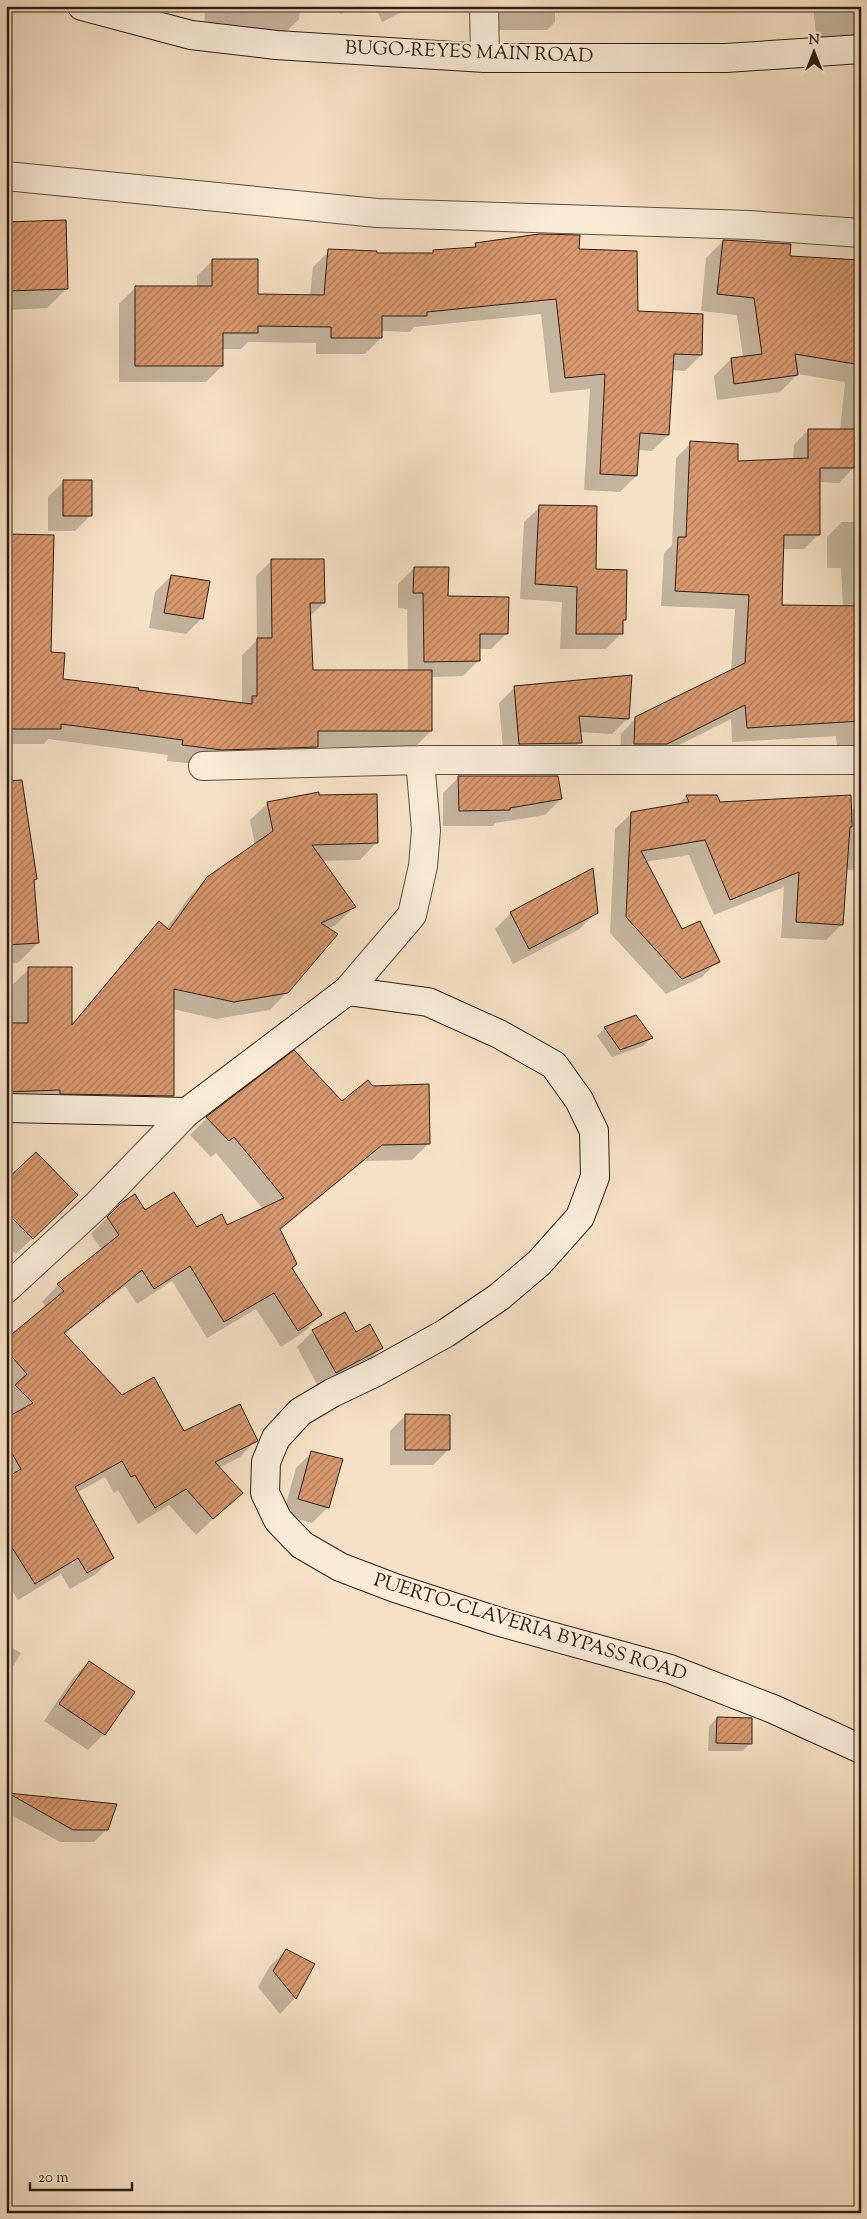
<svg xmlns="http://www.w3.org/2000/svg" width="867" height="2219" viewBox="0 0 867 2219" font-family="'Sorts Mill Goudy',serif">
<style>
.shadow{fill:#0003}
.building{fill:url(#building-hatch);stroke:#311d13}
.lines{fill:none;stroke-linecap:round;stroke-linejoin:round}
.street-casing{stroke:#624e40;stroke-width:30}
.secondary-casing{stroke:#311d13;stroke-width:30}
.street{stroke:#f8ecd9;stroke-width:28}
.secondary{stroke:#f8ecd9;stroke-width:28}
.labels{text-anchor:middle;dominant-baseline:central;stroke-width:4.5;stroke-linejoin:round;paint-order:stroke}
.street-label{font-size:19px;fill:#311d13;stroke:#f8ecd9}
</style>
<defs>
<pattern id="building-hatch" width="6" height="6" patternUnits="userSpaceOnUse" patternTransform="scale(1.25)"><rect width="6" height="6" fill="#d7986f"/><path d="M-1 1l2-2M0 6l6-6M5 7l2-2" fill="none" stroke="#af7b5a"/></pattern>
</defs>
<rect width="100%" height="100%" fill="#f5e1c5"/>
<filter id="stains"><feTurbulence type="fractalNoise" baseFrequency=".004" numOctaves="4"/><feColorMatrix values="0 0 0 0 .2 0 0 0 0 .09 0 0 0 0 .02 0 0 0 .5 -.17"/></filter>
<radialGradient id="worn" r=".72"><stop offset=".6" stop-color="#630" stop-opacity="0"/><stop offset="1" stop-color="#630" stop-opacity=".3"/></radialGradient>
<path class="shadow" d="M205,6H300L299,19L280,38L204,33Z
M336,6H357L340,14Z
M375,6H413L382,22Z
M494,6H555V22L547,30H494Z
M813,6H861V39L817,44Z
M6,224L67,288L47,308L6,310Z
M723,241L788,257L861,261V431L854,430L853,468L839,483L819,482V534L804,549H783L780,606L843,607L841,568H827V537L842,522H861V757L838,759L836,736L732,742L731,719L651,759H620L621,734L636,718L731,671L735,609L661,606L664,553L672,545L676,458L691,443L736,462L793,460L794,445L808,430L840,431L845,382L798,374L780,392L717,400L714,376L731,359L743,357L737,315L701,311L706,258Z
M476,244L578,250L637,312L701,355L685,371L672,370L668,435L652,451L638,450L636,476L620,492L584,490L590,389L550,393L541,314L414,327L410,332L381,331V338L365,354H316V343L248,342L241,349H222V366L206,382H119V304L135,288H197V276L213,260L257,295L310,296L313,267L329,251L376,254H431L434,251L471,249Z
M64,481L91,515L75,531H48V497Z
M540,507L595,570L625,620L622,622V633L606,649H560L562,602L520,599L524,522Z
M6,535L50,654L62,680L242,704V655L257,640L256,576L272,560L324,603L309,617L311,671H408L407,609L398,608V584L414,568L447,597L507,633L491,649H479V660L463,676L431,677V731L415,747H317L301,763L205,765L167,761L168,755L48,739L44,744H6Z
M171,576L202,618L186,634L149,628L155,592Z
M515,687L628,718L612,734L579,732L580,742L564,758L504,760L499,703Z
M459,777L561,799L545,815L495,823L493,826H443V793Z
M686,796H716L719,803L861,809V869L846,870L842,924L826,940L781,938L784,887L714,915L689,855L645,862L682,931L718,961L702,977L666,994L610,933L615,829L632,813L678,805Z
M317,797L377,842L360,860L322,861L354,907L337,924L327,929L287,992L270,1010L216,1019L173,1009V1096L155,1113L6,1108V1024H11V986L29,969L71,1025L142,940L159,923L166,929L190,896L208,878L255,845L250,820L268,803Z
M6,824L36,879L33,881L38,943L18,963H6Z
M596,912L580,929L513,964L495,929L511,913Z
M636,1017L651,1038L643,1046L612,1057L597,1036L605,1028Z
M294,1052L342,1103L429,1143L412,1160L364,1161L279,1231L291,1268L321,1315L304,1332L281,1347L256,1309L207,1338L172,1281L137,1304L125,1286L64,1334L121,1397L184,1433L256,1440L240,1457L218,1468L241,1493L196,1535L169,1505L138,1524L118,1490L114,1493L105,1477L76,1493L113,1558L96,1574L70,1589L61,1574L18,1600L6,1581V1341L46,1307L42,1302L58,1285L102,1250L91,1234L121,1204L196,1228L227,1226L263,1209L216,1153L211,1157L190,1135L207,1118Z
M6,1181L61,1211L16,1254L6,1244Z
M345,1314L355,1333L381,1348L365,1364L319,1388L297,1347L313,1331Z
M406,1415L449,1449L433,1465H390V1431Z
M312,1452L328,1507L312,1523L283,1515L296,1468Z
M6,1644L21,1653L6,1678Z
M89,1662L104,1734L88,1750L44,1721L73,1678Z
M717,1718L750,1743L743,1751H708L709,1726Z
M8,1795L115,1805L107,1829L94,1842H60L6,1812V1796Z
M286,1950L313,1965L295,1998L280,2014L258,1987L270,1966Z"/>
<path class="building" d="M66,220L68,289L6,291V222Z
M539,234L580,235L579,249L637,251L638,311L703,314L702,355L674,354L669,435L640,433L637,476L600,474L605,374L565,378L556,299L427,312V316H382V338H331V327L258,326V333H223V366H135V286H212V259H258V294L324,295L328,249L377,251V253H433V250L476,247L475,243Z
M723,240L791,244L790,256L861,260V365L795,354L798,375L734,384L731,358L762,354L754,298L717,294Z
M808,429H855V468H820V535H784L782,605L861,606V721L747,728L745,705L667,744H634L635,717L745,663L749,595L675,591L678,537H686L690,441L738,444V461L808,458Z
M63,480H92V516H63Z
M539,505L597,506L596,569L627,570L626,620H623V634H576L577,587L535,584Z
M6,534L54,535L51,652L65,653L63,679L139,688L138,690L252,704V696H257V638H272L271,559H324L325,603H310L313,670H432V731H318V747L222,750L182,745L183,740L61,724V729H6Z
M414,567H449L448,596L509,597L508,634H480V661L424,662L423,593H413Z
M171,575L210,581L203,619L164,613Z
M632,675L629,719L579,716L582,743L519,744L514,686Z
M458,776H558L562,799L510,808V810L459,811Z
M22,780L37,879L34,880L39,943L6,945V781Z
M319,792V795L377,794L378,843L312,845L356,907L321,923L338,934L288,993L234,1002L174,989V1096L60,1094V1090L6,1092V1023H28V967H72V1025L159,921L169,930L207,877L273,831L267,802Z
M686,795H717L720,802L851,795L852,827H850L843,925L796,922L799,872L730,900L705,840L641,851L682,929L700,921L720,962L682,979L626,917L631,812L689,802Z
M593,868L598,913L529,949L510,912Z
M636,1015L653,1038L620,1050L604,1027Z
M294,1050L342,1101L368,1080L373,1086L429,1084L430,1144L382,1145L280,1229L297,1264L292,1268L322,1315L298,1331L274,1293L224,1322L190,1266L154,1289L142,1270L64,1333L122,1395L154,1377L184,1431L240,1404L258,1441L215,1462L243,1493L213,1519L186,1489L155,1508L135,1475L131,1477L122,1461L75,1487L114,1558L87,1573L78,1558L35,1584L6,1538V1478L21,1469L6,1443V1418L33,1403L15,1385L27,1374L6,1350V1339L64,1291L57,1284L119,1235L107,1217L121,1203L135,1194L145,1210L174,1192L197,1227L222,1214L227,1225L284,1198L234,1137L229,1141L206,1117Z
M36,1152L78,1195L33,1239L6,1212V1180Z
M345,1312L356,1332L370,1324L383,1348L336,1373L312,1330Z
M405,1414L450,1415V1450H405Z
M311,1451L343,1459L329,1508L298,1499Z
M89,1661L135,1692L105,1735L59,1704Z
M717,1717L752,1718V1744L716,1743Z
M8,1793L117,1804L108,1830H73Z
M286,1949L315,1964L296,1999L273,1971Z"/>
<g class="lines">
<g class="street-casing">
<path id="street" d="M484,6L485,58
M6,176L377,213L749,225L861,233
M203,766L420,760H861
M347,991L412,915L423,866L426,830L420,760
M6,1289L98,1204L187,1112"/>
</g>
<g class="secondary-casing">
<path id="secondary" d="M82,6L191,35L276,45L485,58H726L861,49
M6,1108L187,1112L347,991L428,1002L499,1034L554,1065L579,1100L594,1131L595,1177L580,1217L539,1263L499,1297L446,1333L376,1372L332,1393L300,1412L276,1438L266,1462L265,1493L278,1520L302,1545L340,1567L395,1588L500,1622L670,1669L773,1709L861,1749"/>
</g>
<use href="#street" class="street"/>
<use href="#secondary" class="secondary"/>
</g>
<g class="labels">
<g class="street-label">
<text transform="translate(469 53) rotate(2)">BUGO-REYES MAIN ROAD</text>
<text transform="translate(530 1628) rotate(17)">PUERTO-CLAVERIA BYPASS ROAD</text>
</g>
</g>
<rect width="867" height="2219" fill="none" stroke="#f5e1c5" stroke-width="25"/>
<rect x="8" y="8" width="852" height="2204" fill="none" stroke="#311d13" stroke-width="2.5"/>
<rect x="12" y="12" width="842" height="2194" fill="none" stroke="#311d13"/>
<g transform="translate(814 52)" stroke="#f8ecd9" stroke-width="4" paint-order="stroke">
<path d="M0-4L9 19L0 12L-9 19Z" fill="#311d13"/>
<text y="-8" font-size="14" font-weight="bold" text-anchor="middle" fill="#311d13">N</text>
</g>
<path d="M30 2182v8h102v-8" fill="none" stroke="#311d13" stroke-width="2.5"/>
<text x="38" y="2182" font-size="15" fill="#311d13" stroke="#f8ecd9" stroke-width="4" paint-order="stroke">20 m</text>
<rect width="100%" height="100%" filter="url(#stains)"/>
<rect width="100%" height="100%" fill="url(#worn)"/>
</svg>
